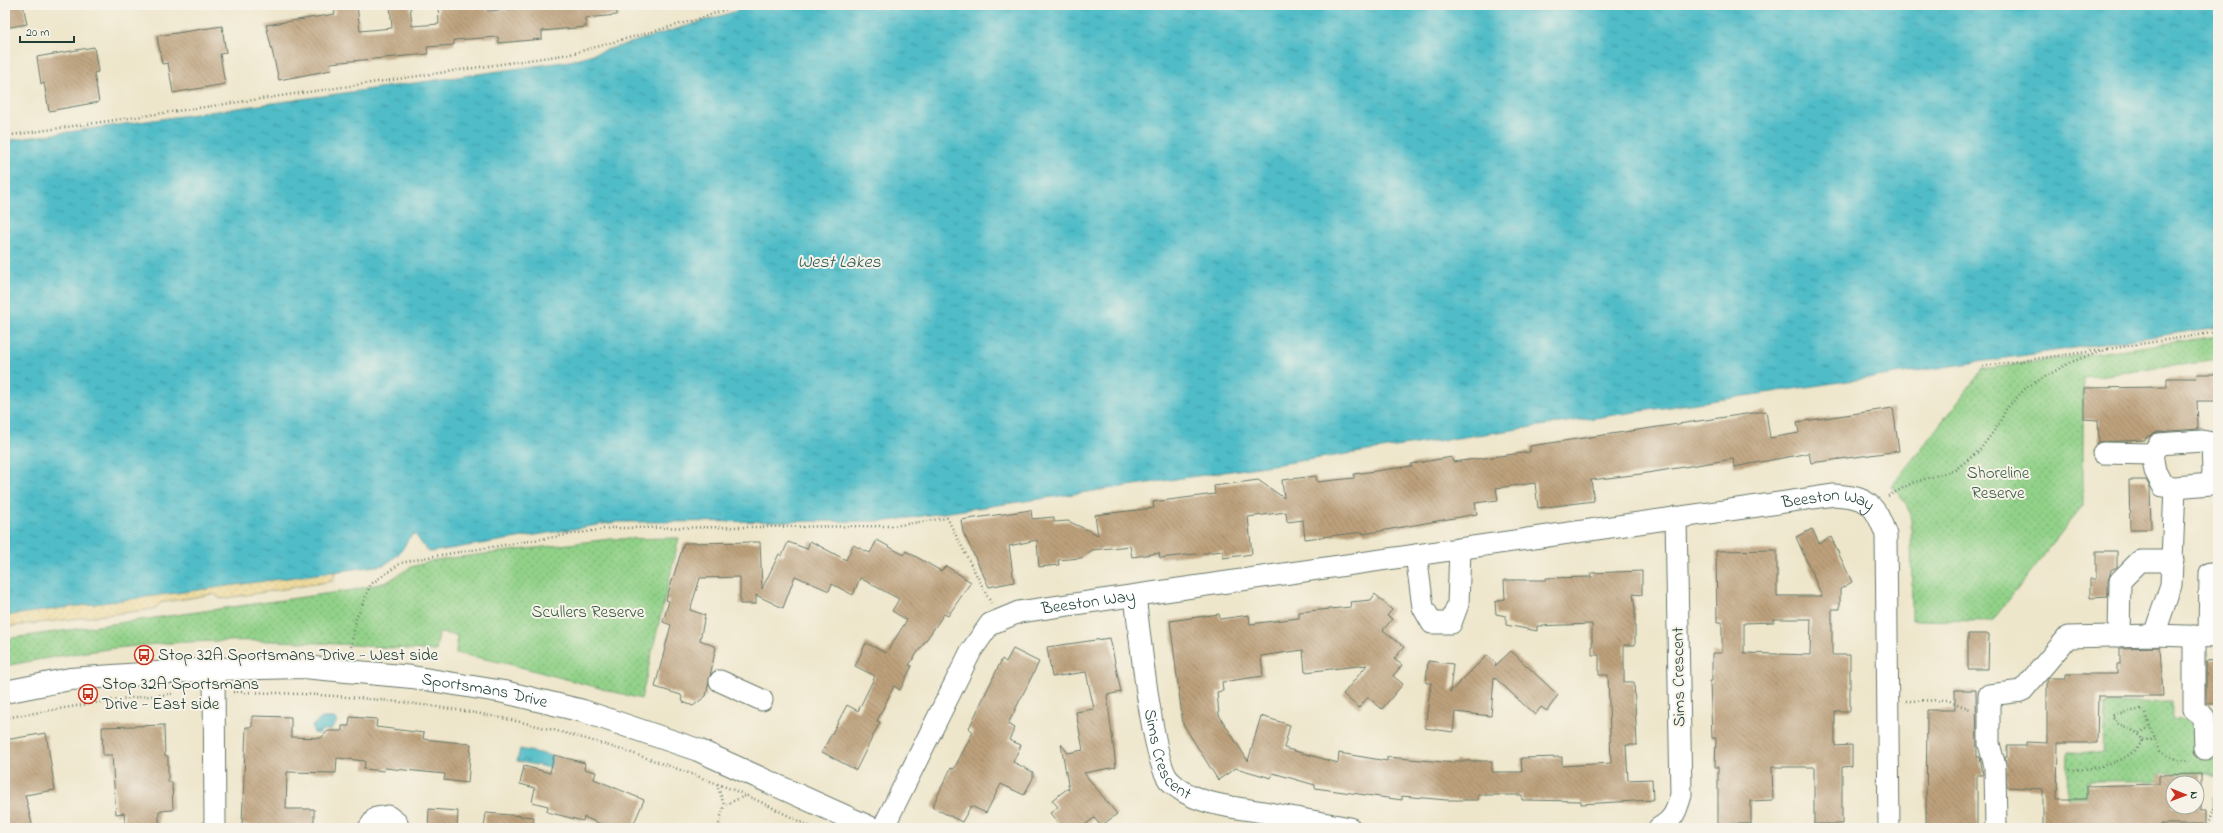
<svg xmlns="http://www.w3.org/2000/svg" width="2223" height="833" viewBox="0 0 2223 833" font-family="'Indie Flower',sans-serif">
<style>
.grass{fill:url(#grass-dots);stroke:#58875e}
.sand{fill:url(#sand-dots);stroke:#868c69}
.water{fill:url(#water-ripples);stroke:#377c7e}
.building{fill:url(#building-back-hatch);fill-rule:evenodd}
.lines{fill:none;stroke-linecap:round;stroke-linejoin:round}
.street-casing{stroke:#677869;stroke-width:23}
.secondary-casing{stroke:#677869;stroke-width:24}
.path{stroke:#677869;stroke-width:2.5;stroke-dasharray:1 3;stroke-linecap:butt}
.street{stroke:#fff;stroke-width:21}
.secondary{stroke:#fff;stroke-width:22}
.labels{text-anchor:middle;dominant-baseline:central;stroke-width:4;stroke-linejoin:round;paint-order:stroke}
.park-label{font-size:17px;fill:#365b45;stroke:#f7f3e8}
.street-label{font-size:17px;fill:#1f3d34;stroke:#f7f3e8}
.poi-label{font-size:17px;fill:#1f3d34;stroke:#f7f3e8;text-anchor:start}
.water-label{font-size:18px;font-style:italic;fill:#2b5d59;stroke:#f7f3e8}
</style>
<defs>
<pattern id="grass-dots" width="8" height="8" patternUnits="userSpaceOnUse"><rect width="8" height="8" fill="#91d188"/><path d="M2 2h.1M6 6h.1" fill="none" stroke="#76ab70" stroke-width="1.8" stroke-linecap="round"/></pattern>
<pattern id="sand-dots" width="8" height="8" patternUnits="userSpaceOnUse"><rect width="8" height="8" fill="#eeda9e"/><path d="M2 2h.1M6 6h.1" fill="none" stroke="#ccbc89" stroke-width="1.8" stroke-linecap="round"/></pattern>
<pattern id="water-ripples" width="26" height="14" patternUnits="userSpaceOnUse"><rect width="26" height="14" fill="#4fbcc7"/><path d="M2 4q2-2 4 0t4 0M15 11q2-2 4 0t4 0" fill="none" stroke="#419aa2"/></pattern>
<pattern id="building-back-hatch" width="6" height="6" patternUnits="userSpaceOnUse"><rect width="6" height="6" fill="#bda17c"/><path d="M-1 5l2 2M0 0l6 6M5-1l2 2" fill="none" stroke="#998466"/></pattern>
</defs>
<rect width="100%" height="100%" fill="#f7f3e8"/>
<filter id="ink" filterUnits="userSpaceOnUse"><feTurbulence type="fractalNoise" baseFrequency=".025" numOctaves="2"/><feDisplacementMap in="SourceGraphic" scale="8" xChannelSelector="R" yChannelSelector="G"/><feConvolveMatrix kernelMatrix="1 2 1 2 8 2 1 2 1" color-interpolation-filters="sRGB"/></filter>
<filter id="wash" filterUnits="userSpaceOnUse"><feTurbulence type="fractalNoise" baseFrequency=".012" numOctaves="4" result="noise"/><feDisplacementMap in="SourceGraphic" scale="16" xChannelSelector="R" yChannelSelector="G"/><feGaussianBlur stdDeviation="0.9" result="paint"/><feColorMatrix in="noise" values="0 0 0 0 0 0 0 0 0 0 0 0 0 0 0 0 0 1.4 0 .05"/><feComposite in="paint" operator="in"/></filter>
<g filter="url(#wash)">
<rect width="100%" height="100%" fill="#eee6cb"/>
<path class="grass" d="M2218,336V360L2083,378V506L1992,621L1912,620L1911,521C1908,505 1904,497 1891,487L1983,369Z
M679,538L641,699L509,664L456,653L457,635L439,633L436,651C364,646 291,639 218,641C147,642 75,652 5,666V639L353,590L387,582L411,567L435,560L610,539Z
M2172,702V719L2192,720L2200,729V759H2218V778L2210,773H2161L2159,781H2087V797H2067L2068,752L2103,753L2105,703Z
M2218,792V826H2215L2213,797Z"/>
<path class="sand" d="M337,566L333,581L221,599L213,594L160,603L155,609L5,627V592Z"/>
<path class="water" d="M748,5H2218V327L888,521L616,522L431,552C422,548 421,540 414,534C407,538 406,545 401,551C396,557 390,561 384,565L5,616V141L570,61L740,10Z
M322,718H333L337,720L335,725L331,730H323L319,734L314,733L312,726Z
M520,749L553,756L550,768L517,761Z"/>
<g id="blocks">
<path class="building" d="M5,5H23L27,24L5,28Z
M334,5H357L360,31L392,28L390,5H410L412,26L439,24L438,5H486L487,11L540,7L539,5H616L617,15L585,18L586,27L542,31V39L499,43L498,37L454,40V45L427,47L428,54L330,63L331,70L279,80L266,25L335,14Z
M222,26L226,53L220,54L225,84L173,93L168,63L162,64L157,36Z
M94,47L98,72L94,73L99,102L49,111L44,83L41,84L37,57Z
M2197,374H2218V401H2197L2198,429L2158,432L2145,438V440L2099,442L2098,420L2084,419V388L2167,387V378H2196Z
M1893,408L1899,451L1811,463L1809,453L1734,467L1733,459L1641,474L1591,480L1594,501L1538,508L1535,483L1496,488L1498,500L1475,503L1477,514L1363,534V532L1305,539L1303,520L1287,522L1286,512L1248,517L1252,554L1223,558V551L1160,558L1159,553L1132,557L1130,546L1092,550L1081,558L1058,560L1059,565L1039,567L1037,540L1009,546L1014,582L989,587L963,532L961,520L1031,510L1032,519L1054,517V522L1068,521L1098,535L1095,515L1154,508L1153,502L1215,494L1214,486L1258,480L1284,498L1282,480L1316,476L1317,482L1354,478V474L1412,466L1411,464L1452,457L1453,462L1530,452V446L1766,411L1770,438L1799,433L1797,422Z
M2129,480H2146L2150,487L2151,529H2130Z
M1812,529L1819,543L1831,537L1852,582L1840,589V609H1832V655H1850V711H1835V746L1852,745V766L1842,767V824H1814V767H1772L1773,800L1751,801V824H1718V767H1715L1716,738H1712L1710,681H1712V653H1722V622H1717L1716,551L1777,550V596H1822L1796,537ZM1774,619H1811L1810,655L1744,653V623L1774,622Z
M877,540L904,555L906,551L941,571L946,566L971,582L948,616L944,614L909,665L912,666L900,690L894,686L877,721L880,722L856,770L822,752L847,705L858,711L875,676L855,666L866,643L886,653L907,620L892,611L899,599L860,578L853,595L832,584L829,591L795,576L783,608L756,595V604H740V577L700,578L690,610L705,615L700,640L716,647L706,696L693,706L683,702L681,695L655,687L671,625L663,622L669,601L666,600L684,543L760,542L762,589L779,554L782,556L788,542L807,549L810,541L846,560L853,545L870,553Z
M2096,551H2117V567L2111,570L2108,581V597L2090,598V579H2096Z
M1642,571V595L1633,594L1635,609V645H1624V682H1634L1637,745H1626L1628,780L1652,779L1653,800L1581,804V801L1522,800V795H1478V800H1446L1402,796V800L1315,788V785L1273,773L1271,778L1236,768L1218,780L1183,724L1170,621L1219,614L1220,619L1249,615L1250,624L1299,618V612L1351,607L1350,602L1371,600L1375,594L1392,610L1387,616L1392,619L1383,630L1404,647L1394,659L1402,665L1393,676L1403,684L1382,709L1368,697L1359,708L1343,694L1367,665L1305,672L1303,650L1261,656L1263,676L1222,682L1223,691L1217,692L1219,715L1248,761L1261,716L1290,725L1284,748L1338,763L1339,753L1387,761V757L1454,763V761H1492V772H1522L1521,758L1562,757V766L1611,763L1608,675H1599V655H1592V624L1537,626V631L1506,625V616L1496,614L1495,602L1505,599L1504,580H1546V578L1592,577L1591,573Z
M1968,634H1989L1988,669H1968Z
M1110,638L1121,692L1107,695L1116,767L1084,773L1117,814L1101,826L1094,818L1081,828H1062L1050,813L1058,807L1052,800L1067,789L1069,790L1061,744L1068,753L1083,750L1076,712L1094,709L1086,672L1052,677L1047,647Z
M2160,647L2163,696H2098L2097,743H2058L2057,799H2087V786L2159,784V775L2201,774V810H2206V824H2161V828H2043V789L2007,787L2005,757H2007V746H2026V742L2047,743V681L2049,678H2066V674H2117V664H2120V648ZM2173,783H2197V807H2173Z
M1013,649L1039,662L1008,724L1015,728L1009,740L1021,745L1013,762L1033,772V778L1024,795L1001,784L986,813L971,806L962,822L932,807L951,768L954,769L973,732L969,728L1002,659L1006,662Z
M1511,651L1558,695L1547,711L1541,707L1535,715L1494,677L1491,716L1455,712L1453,732L1425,728L1431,683H1426L1428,661L1453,664L1450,692L1487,655L1496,663L1495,666Z
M2218,660V703H2206V661Z
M1955,690H1976L1977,757H1980L1983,775H1977V828H1939V824L1926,823L1927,710H1955Z
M252,716L291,717V737L321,738L328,731H342V726H349L350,717L377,719L376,727L424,733L423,739L471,744L468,783L444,780L445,774L385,768L384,771L364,769L365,761L337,758L336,773L287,772L286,809H314V828L242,825L246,727H252Z
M164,725L165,756H168V782H172L173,810L159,811V828H125L124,813L116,814L112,755H103L102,727Z
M46,733L55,790L25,795L33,828H5V740Z
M554,755L585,763L584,769L596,772L594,779L644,800L632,828H610L584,817L583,821L547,812L548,806L532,802L535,788L520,784L524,766L550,773Z
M429,809L458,811L457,828H428Z
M486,813L534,817L533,828H484Z"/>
</g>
</g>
<g filter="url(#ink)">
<use href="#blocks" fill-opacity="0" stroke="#677869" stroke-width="1"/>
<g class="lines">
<g class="street-casing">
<g id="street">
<path d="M2103,453L2152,454"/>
<path d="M1416,555L1423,607L1432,623H1451L1458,604L1460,549"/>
<path id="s1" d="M1135,596C1139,628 1152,761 1169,780C1193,806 1236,807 1269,813C1296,818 1323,823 1350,828"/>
<path d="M2154,635L2171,585L2175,487L2211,484L2213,472L2212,443L2202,441L2159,444L2152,454L2155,471L2163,486L2175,487"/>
<path d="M2119,636L2120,581L2140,561H2173"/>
<path d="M2194,636V709L2204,717L2205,749"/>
<path d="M2209,636L2210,573"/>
<path d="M214,669L215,828"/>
<path d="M720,681L762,700"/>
<path d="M369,828L376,818L388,816L397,823L398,828"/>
<path id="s2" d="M883,828L971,651L990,624L1019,612L1834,495C1868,497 1875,504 1886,535L1889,828"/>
<path d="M1659,828C1674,819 1676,812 1681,795L1676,517"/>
<path d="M1996,828L1995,766L1989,744V695L2022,691L2068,637L2154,635L2218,637"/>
</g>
</g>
<g class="secondary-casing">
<g id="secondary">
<path id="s3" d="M5,692L70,679L214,669L303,667L412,677L504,692L583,711L698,750L871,828"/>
</g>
</g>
<path class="path" d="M5,136L570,54L695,20L739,5
M2108,349L2218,332
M1983,366L2101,350
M1888,496L1912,483L1955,470L1979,451L1999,424L2006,409L2027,387L2071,362L2108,349
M351,647L356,619L371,584L401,563L428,557L611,528L893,526L947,518L991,603
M233,692C320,693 407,700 492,716C574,732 654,759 731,789C759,800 786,815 813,828
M1906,701L1947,700L1970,709
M5,718L118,699L172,694
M2139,733L2150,727
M2143,740L2148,741L2155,738
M2070,770C2095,769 2129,764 2143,740C2132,723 2121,734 2112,715L2143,709L2160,751L2177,760L2190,761
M717,784L724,805L745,796
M718,828L724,805
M2207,828L2218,798"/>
<use href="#street" class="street"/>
<use href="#secondary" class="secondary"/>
</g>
</g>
<defs>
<g id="bus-ring" transform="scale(1)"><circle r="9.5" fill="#f7f3e8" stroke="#c8321e" stroke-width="1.5"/><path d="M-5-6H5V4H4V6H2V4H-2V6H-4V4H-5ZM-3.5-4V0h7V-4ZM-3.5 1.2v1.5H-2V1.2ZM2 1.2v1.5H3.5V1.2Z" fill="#c8321e"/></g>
</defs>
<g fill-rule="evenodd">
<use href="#bus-ring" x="144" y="655"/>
<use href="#bus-ring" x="88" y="694"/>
</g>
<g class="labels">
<g class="park-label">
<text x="1998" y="473">Shoreline<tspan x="1998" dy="20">Reserve</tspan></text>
<text x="588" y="612">Scullers Reserve</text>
</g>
<g class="street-label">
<text stroke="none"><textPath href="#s2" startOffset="1080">Beeston Way</textPath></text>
<text stroke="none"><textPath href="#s2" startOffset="332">Beeston Way</textPath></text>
<text transform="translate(1679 677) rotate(-91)">Sims Crescent</text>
<text stroke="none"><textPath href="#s3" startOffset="483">Sportsmans Drive</textPath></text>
<text stroke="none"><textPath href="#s1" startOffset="164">Sims Crescent</textPath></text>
</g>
<g class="poi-label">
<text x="158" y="655">Stop 32A Sportsmans Drive - West side</text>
<text x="102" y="684">Stop 32A Sportsmans<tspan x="102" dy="20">Drive - East side</tspan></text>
</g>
<g class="water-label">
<text x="839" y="263">West Lakes</text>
</g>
</g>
<rect width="2223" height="833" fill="none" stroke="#f7f3e8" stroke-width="20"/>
<g transform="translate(2185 795) rotate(91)"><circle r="19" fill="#f7f3e8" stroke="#a1aaa0"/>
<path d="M0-3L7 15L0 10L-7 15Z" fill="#c8321e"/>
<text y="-6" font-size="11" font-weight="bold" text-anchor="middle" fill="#1f3d34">N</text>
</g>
<path d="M20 36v6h54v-6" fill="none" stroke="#1f3d34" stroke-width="2"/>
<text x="26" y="36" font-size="12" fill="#1f3d34" stroke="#f7f3e8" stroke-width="3" paint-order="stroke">20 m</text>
</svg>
